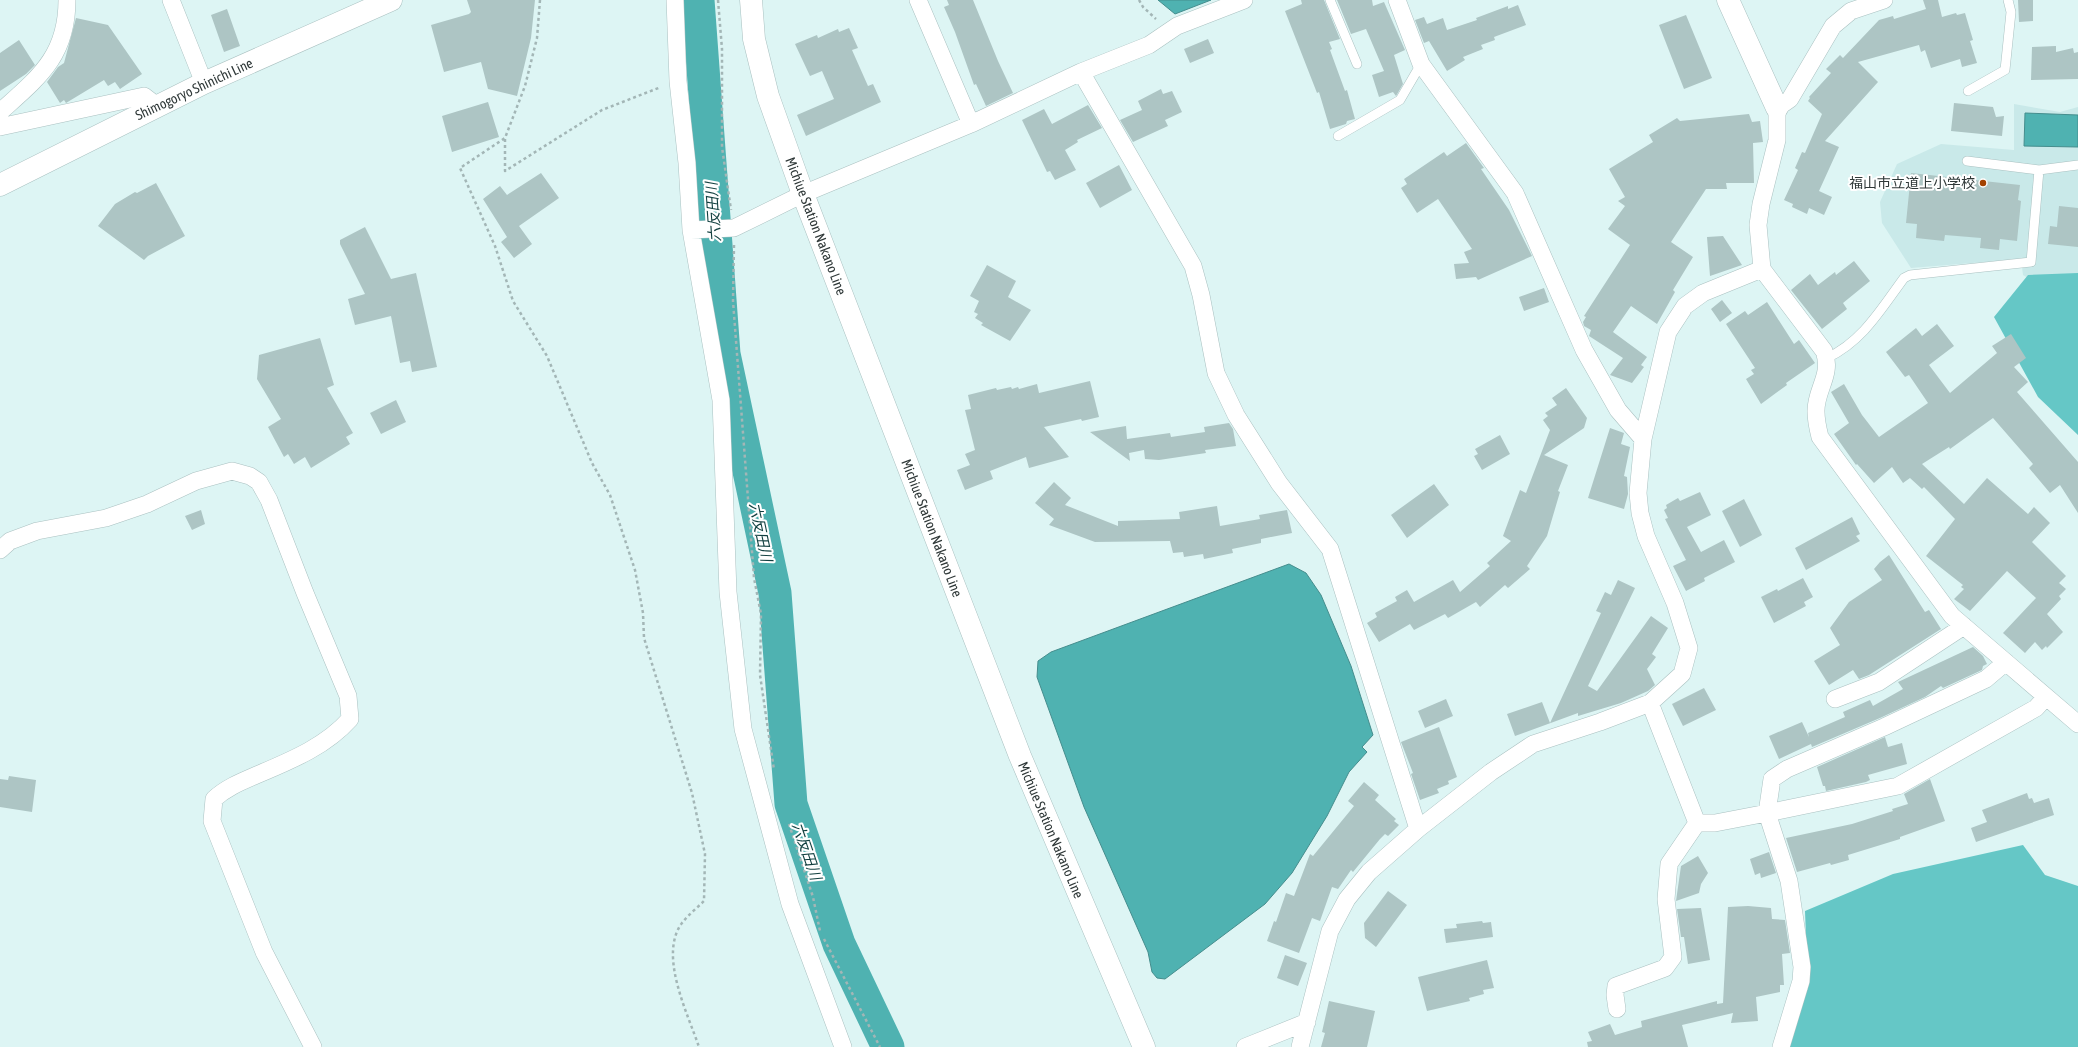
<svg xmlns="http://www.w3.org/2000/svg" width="2078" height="1047" viewBox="0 0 2078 1047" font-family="'Asap Condensed','Noto Sans JP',sans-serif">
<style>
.built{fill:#c9e9e9}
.forest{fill:#65c7c6}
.water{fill:#4fb2b1;stroke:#458d8d}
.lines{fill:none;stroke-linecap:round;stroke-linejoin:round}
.river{stroke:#4fb2b1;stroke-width:33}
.building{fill:#adc5c4}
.lane-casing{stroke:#aac1c1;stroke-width:10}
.street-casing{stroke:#aac1c1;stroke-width:18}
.secondary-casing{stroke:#aac1c1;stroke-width:23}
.path{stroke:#a3b6b6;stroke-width:2.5;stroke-dasharray:3 3;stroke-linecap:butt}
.lane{stroke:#fff;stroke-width:9}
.street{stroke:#fff;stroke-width:17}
.secondary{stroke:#fff;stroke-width:22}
.poi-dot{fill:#a44201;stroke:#fff;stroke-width:1.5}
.labels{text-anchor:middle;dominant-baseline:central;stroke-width:4;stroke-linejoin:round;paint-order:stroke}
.street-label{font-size:14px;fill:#2f3838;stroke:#fff}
.poi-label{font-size:14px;fill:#2f3838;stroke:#fff;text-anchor:end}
.water-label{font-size:15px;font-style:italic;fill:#113f3f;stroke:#fff}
</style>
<rect width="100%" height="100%" fill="#ddf5f4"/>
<path class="built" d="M2014,104L2060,112L2078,107V282H2034L2023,275L2021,259L1911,268L1882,223L1880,202L1897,164L1941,144L2014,150Z"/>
<path class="forest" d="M2078,273V435L2038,397L1994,317L2028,275Z
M2023,845L2045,875L2078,886V1047H1781L1808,988L1805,911L1893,874Z"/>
<path class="water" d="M1158,0H1211L1175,14Z
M2025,113L2078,115V147L2024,146Z
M1289,564L1306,573L1321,595L1351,666L1373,735L1362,747L1367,752L1349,772L1327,816L1292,873L1265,904L1165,979L1157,978L1152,972L1148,952L1084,807L1037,677L1038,661L1051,652Z"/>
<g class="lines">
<path class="river" d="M698,0L724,354L775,593L791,804L839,944L888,1047"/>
</g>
<path class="building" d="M467,0H535L531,38L517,96L488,89L481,62L444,72L431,25L469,14L471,12Z
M947,0H973L998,61L1013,93L986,106L976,84L974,85L955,32L944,7L949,5Z
M1301,0H1324L1340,39L1329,42L1332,49L1330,50L1345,91L1347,90L1355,119L1347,121L1346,124L1330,129L1319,92L1317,93L1285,11L1302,4Z
M1337,0H1372L1373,6L1384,2L1405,50L1394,55L1403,84L1396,96L1393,92L1379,97L1372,75L1384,71L1366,29L1351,34Z
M1923,0H1938L1942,17L1956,13L1957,15L1965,13L1973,40L1970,41L1977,63L1962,67L1960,59L1931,68L1925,50L1921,52L1919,45L1858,62L1878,82L1825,141L1839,147L1819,191L1832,197L1824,215L1809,208L1807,214L1792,207L1793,204L1784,200L1798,170L1795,168L1802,152L1805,153L1822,114L1808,101L1810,98L1809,97L1831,73L1826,69L1840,55L1843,58L1879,20L1893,16L1894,19L1926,9Z
M2018,0H2033V21L2019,22Z
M1518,5L1526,25L1494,37L1495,40L1481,45L1483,49L1463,57L1465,60L1447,71L1429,41L1424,43L1415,20L1424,17L1427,24L1443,18L1447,30L1477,20L1476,18L1508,6V9Z
M227,9L240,46L224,52L211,15Z
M1686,15L1712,78L1684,89L1659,25Z
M76,18L108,25L142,74L120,89L115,82L108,86L104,80L66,103L64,100L60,103L47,82L58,67L64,63Z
M849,28L858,48L852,50L868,86L873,84L881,102L806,136L797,115L834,99L822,71L810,76L795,44L817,35L818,38L838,29L839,32Z
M1208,39L1214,53L1190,63L1184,49Z
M19,40L35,65L26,74L0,91V53Z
M2056,46V52L2073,48L2074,53L2078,52V79L2031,80L2032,47Z
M1161,89L1163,94L1172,91L1182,112L1165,120L1168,126L1133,142L1120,120L1142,110L1138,101Z
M488,102L499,137L452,152L442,116Z
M1954,103L1993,107L1996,117L2004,116L2002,136L1951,131Z
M1088,105L1102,128L1077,140L1078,142L1065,150L1076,170L1055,180L1050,171L1047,172L1022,120L1044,109L1052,124Z
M1749,114L1752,122L1760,121L1763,142L1753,143L1754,183H1726L1727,189H1706L1671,242L1693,257L1673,290L1675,292L1657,324L1631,306L1613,332L1647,357L1641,365L1644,367L1632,383L1610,375L1623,358L1589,336L1591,330L1584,326L1583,322L1586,317L1584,316L1630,245L1608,229L1625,206L1618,201L1625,197L1609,169L1653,142L1649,135L1677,118L1680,121Z
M1466,143L1484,168L1481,169L1509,210L1532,256L1478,280L1476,277L1456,279L1454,264L1469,263L1464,252L1472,249L1438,199L1417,213L1401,188L1407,184L1404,179L1444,152L1447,156Z
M1119,165L1132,190L1100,208L1086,183Z
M541,173L559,198L519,226L532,244L514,258L501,242L507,237L483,199L500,186L507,195Z
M1911,173L2020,185L2018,200L2021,201L2017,241L2000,239L1999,250L1980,248L1981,238L1945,235L1944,241L1916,238L1917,224L1906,223Z
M156,183L185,236L148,256L144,260L98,226L115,204L135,192L137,193Z
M2059,206L2078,208V247L2048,244L2050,226L2057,227Z
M365,227L391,279L416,273L437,367L412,372L410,361L400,363L391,316L355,325L348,299L365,294L340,244V240Z
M1723,236L1742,265L1710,276L1707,237Z
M1854,261L1870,281L1843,303L1847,309L1822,329L1791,290L1810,274L1818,285L1835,272L1836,275Z
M987,265L1016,281L1008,297L1031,310L1010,341L981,325L983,323L975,318L978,314L974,312L979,301L970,296Z
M1544,288L1549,302L1524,311L1519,297Z
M1722,300L1732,313L1720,322L1711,309Z
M1767,302L1794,344L1799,340L1815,363L1786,383L1787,385L1761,404L1746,379L1754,374L1751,370L1755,368L1726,324L1745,311L1748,315Z
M1937,324L1954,346L1929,365L1950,393L1997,353L1992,346L2011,334L2026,358L2014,367L2028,382L2017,392L2078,462V513L2060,485L2050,493L2029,468L2033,464L1993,418L1950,449L1949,447L1922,464L1964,504L1987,478L2028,514L2034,507L2050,523L2032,542L2066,576L2059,583L2066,589L2059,596L2061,599L2047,614L2063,632L2047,648L2046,646L2042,650L2035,642L2025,653L2003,633L2036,598L2007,571L1970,611L1954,599L1964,589L1961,587L1963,585L1926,556L1955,519L1924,487L1922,489L1910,478L1903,483L1892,467L1874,483L1857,464L1856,465L1834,434L1849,423L1831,392L1844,384L1862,415L1879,437L1928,403L1909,375L1905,377L1886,352L1916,328L1922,336Z
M320,338L334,385L327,388L353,433L346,437L350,444L311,468L305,457L294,464L288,454L284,457L268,427L281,419L257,379L259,355Z
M1090,381L1099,417L1082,421L1081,419L1044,427L1069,457L1029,468L1026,457L990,471L993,479L965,490L957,470L970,465L965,454L975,450L965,410L971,409L968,395L996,388L997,390L1011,387L1012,389L1018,387L1019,389L1037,384L1039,393Z
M1566,388L1587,418L1584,428L1544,455L1568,465L1558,491L1560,492L1547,536L1527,566L1530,569L1508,588L1505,585L1480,607L1476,602L1448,618L1445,614L1414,630L1410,624L1379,642L1367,623L1377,617L1375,613L1397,601L1395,597L1407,590L1414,602L1453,580L1460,592L1490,566L1487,563L1511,541L1503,536L1520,490L1526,493L1550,430L1543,420L1548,416L1545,413L1557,405L1552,398Z
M396,400L406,422L381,434L370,413Z
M1229,423L1233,429L1236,446L1205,450L1206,453L1159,460L1145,459L1144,450L1129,453L1130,461L1090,432L1126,426L1127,439L1170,433L1171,437L1205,432L1204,427Z
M1610,428L1624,433L1621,444L1630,447L1624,476L1627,477L1628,494L1624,509L1588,498Z
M1500,435L1510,454L1482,470L1474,456L1478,454L1475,449Z
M1054,482L1071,498L1065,505L1118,526V521L1180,519L1179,512L1217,506L1220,526L1260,519L1259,515L1287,510L1292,533L1261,539V543L1232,549L1233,553L1204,559L1203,554L1184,557L1183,552L1173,553L1170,541L1095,542L1049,525L1054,519L1035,503Z
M1434,484L1449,505L1407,538L1391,515Z
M1700,492L1711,515L1687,527L1701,552L1724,540L1735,562L1704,578L1705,581L1686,591L1673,566L1686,560L1665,519L1668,518L1664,510L1667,508L1666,505L1678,498L1680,501Z
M1744,499L1762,535L1740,547L1722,511Z
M201,510L205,524L192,530L185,516Z
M1852,517L1860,534L1856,536L1860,541L1806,570L1795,548Z
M1889,555L1925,612L1929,610L1941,629L1869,675L1859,679L1853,670L1829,685L1814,661L1840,645L1830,628L1849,602L1882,580L1874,569L1880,562Z
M1803,578L1813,597L1804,602L1806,606L1774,623L1761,597L1777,589L1778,591Z
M1618,580L1635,588L1588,686L1597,691L1651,616L1668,628L1652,654L1656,657L1647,669L1655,685L1648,691L1621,703L1578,716V713L1515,736L1507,714L1542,702L1550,723L1601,613L1596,611L1605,592L1611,595Z
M1973,647L1983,656L1987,664L1983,666L1982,670L1943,688L1941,686L1925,697L1880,718L1812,747L1811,744L1779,759L1769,736L1802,722L1809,737L1808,733L1845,717L1843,712L1870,700L1873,706L1903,689L1898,682Z
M1704,688L1716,710L1683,726L1672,704Z
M1446,699L1453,716L1425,728L1418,711Z
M1439,727L1457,777L1448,781L1449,784L1437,789L1439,793L1420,800L1411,774L1413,773L1401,742Z
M1885,737L1888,747L1902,743L1907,764L1868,775L1870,780L1866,782L1826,791L1825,786H1823L1817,767Z
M9,776L36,780L32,812L0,807V779L8,780Z
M1930,779L1945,821L1900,837V839L1848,855L1849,860L1831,865L1830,863L1797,872L1786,838L1852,824L1893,811L1892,809L1908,804L1904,794Z
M1364,782L1379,795L1375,800L1396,819L1394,821L1399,825L1388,836L1385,834L1380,839L1353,872L1351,870L1338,889L1332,887L1320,921L1312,918L1299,953L1267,941L1274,921L1276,922L1286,893L1294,896L1310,854L1313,856L1354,806L1348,801Z
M2027,793L2029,799L2032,798L2034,803L2049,798L2054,815L1976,842L1971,828L1987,822L1982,810Z
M1769,852L1776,873L1761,878L1760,873L1755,875L1750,859Z
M1698,856L1708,873L1701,884L1699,893L1676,901L1681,866Z
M1388,891L1407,905L1376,947L1365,938L1364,923Z
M1748,906L1771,908L1772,919L1785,920L1790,953L1782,954L1784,985H1780V992L1756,997L1758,1021L1731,1023L1733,1013L1682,1025L1688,1047H1588L1587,1042L1592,1041L1588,1032L1610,1024L1615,1035L1642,1027L1641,1021L1717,1001V1004L1723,1003L1728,907Z
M1701,908L1710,960L1688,964L1684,937H1681L1677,909Z
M1482,921L1483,923L1491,922L1493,937L1446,943L1444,929L1457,928L1456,924Z
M1285,955L1307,963L1298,986L1277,978Z
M1487,960L1494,988L1483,990L1484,994L1469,998L1470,1001L1427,1011L1418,977Z
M1329,1001L1375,1011L1367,1047H1321L1325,1033L1322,1032Z"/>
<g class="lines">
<g class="lane-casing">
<path id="lane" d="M1330,0L1357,64
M1968,91L2005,70L2011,12L2008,0
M1338,136L1400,100L1421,64
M1967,161L2039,170L2078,165
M1827,358C1863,341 1881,309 1904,278L1910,275L2031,262L2039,170"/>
</g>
<g class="street-casing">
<path id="street" d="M171,0L204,83
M675,0L678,81L687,163L691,230L721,400L728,592L743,729L790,904L843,1047
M918,0L971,124
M1397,0L1421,64L1515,193L1584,350L1618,410L1643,439
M1884,0L1851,11L1833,26L1790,99L1777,108V140L1761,204L1758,225L1762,269L1824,351C1833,375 1815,390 1816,412C1816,420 1818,429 1820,437L1952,616L2078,724
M1081,72L1193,266L1201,295L1216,373L1236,415L1279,483L1330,549L1418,829
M0,112C39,77 67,56 67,0
M0,127L144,96L157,106
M691,230L734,228L803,194L971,124L1081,72L1149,45L1177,26L1244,0
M0,550L10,541L37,531L106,518L147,504L196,481L232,471L250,476L259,482L269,500L305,593L348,696L350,719C326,746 292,760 259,774C243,781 227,787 214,799L212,821L264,952L313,1047
M1835,699L1879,682L1964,626
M1650,703L1697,823H1715L1767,813L1898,786L2036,708L2046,697
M1617,1009L1615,995L1616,986L1665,968L1673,957L1666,899L1669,864L1697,823
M1245,1047L1307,1022
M1300,1047L1330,931L1347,899L1369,872L1418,829L1491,772L1533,744L1600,722L1650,703L1682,674L1689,648L1675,603L1646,536L1640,513L1638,493L1643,439L1668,332L1685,306L1703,293L1762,269
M1781,1047L1801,981L1802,967L1789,881L1767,813L1772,779L1787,769L1884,727L1986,679L2006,662"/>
</g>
<g class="secondary-casing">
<path id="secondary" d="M751,0L754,39L768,96L803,194L1020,756L1144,1047
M1728,0L1777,108
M0,185L204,83L391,0"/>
</g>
<path class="path" d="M540,0L537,38L525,86L505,138L460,168L495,246L513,301L547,356L592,463L610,495L635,570L643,613L644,638L692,793L705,854L704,901C697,908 688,915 682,923C658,955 688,1014 699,1047
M718,0L722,49V147L731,210
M1139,0L1143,7L1156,19
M505,139V171L602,110L661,87
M734,245L733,301L754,578L761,614L760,675L774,770
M789,824L813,897L820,931
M824,939L880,1047"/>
<use href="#lane" class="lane"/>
<use href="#street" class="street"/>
<use href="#secondary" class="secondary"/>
</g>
<circle class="poi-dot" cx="1983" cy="183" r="4"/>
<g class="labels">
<g class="street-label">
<text transform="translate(194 89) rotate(-25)">Shimogoryo Shinichi Line</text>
<text transform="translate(816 226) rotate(69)">Michiue Station Nakano Line</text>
<text transform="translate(932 528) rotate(69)">Michiue Station Nakano Line</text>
<text transform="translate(1051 830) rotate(67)">Michiue Station Nakano Line</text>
</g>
<g class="poi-label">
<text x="1975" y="183">福山市立道上小学校</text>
</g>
<g class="water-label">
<text transform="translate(713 212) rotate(-94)">六反田川</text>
<text transform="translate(761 532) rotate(78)">六反田川</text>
<text transform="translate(807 851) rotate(71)">六反田川</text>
</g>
</g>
</svg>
